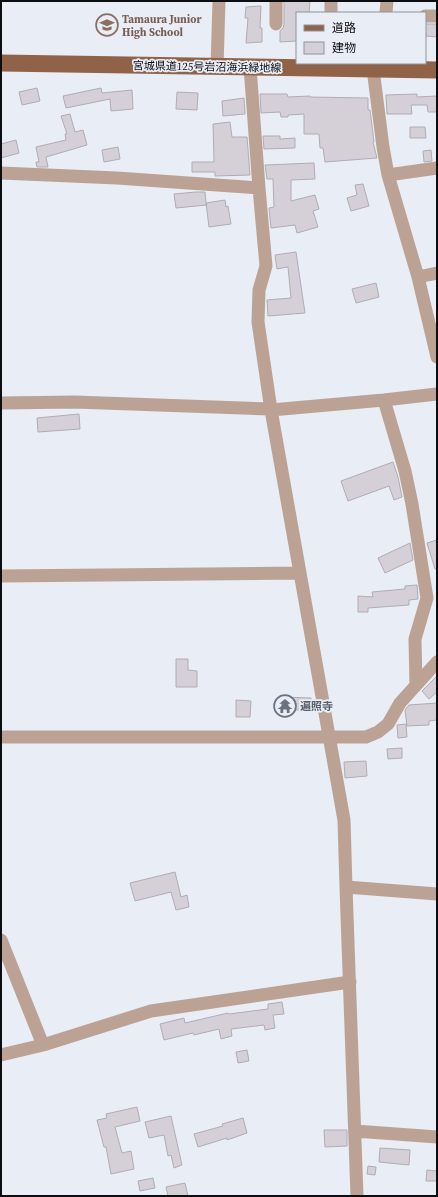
<svg xmlns="http://www.w3.org/2000/svg" width="438" height="1197" viewBox="0 0 438 1197" font-family="'Source Serif 4','Noto Sans JP',serif">
<style>
.building{fill:#d5d0d8;stroke:#b1acb4}
.lines{fill:none;stroke-linecap:round;stroke-linejoin:round}
.minor{stroke:#bca294;stroke-width:13}
.major{stroke:#906349;stroke-width:17}
.labels{text-anchor:middle;dominant-baseline:central;stroke-width:3.5;stroke-linejoin:round;paint-order:stroke}
.education-label{font-size:11px;font-weight:bold;fill:#785e54;stroke:#e9edf5;text-anchor:start}
.street-label{font-size:11px;fill:#0c0d10;stroke:#e9edf5}
.worship-label{font-size:11px;font-weight:bold;fill:#5b616d;stroke:#e9edf5;text-anchor:start}
</style>
<rect width="100%" height="100%" fill="#e9edf5"/>
<path class="building" d="M284,1H310L309,13H297V41L280,42V31L283,28L284,24Z
M261,6L260,28H262V42L246,43L248,18H245L246,7Z
M425,24H437V37L426,36Z
M37,88L40,101L22,105L19,92Z
M101,88L102,93L132,90L133,109L111,111L110,99L66,108L63,96Z
M177,92L198,93L197,110L176,109Z
M260,94H287L288,97L310,96V97L368,98V110H370L374,142H373L377,158L325,162L323,148H320L319,134H304V114L288,115V117H281L280,112L261,113Z
M417,94V97L437,96V112H428L427,105H411L412,114H387L386,95Z
M244,98L245,114L223,116L222,101Z
M70,114L75,132L83,130L87,145L46,157L48,167H37L36,162H39L36,147L66,140L65,134H67L61,116Z
M230,122L232,137H247L250,175L215,176V172H192V162H214L213,124Z
M410,127H425L426,138H410Z
M263,136H280V139L295,138V148L264,149Z
M16,140L19,153L1,158V144Z
M118,147L120,159L104,162L102,150Z
M431,150L432,161L424,162L423,151Z
M314,163L315,179L291,180V201L315,195L319,209L313,211L318,227L297,233L295,225L271,228L269,208L274,207L273,179H267L265,165Z
M363,184L369,206L351,211L347,198L357,195L355,185Z
M196,192H205L206,203L225,200L226,207L228,206L231,224L209,227L206,203L207,205L176,208L174,194Z
M296,252L305,313L268,316L267,300L291,298L288,267L277,269L275,255Z
M376,283L379,297L356,303L352,289Z
M79,414L80,429L38,432L37,418Z
M393,462L398,477L402,497L394,500L389,486L348,501L341,481Z
M437,540V569H435L427,543Z
M410,543L413,560L385,573L378,558Z
M417,585L418,599L409,600V605L368,608V612H358V596L373,597L372,592L405,589V586Z
M176,659H188V670L197,671V687H176Z
M437,676V692L429,699L422,691Z
M280,697L311,698V710H290V715H280Z
M236,700L251,701L250,717H236Z
M437,703V720L429,721V725L407,726L405,710L409,705Z
M406,724L407,737L398,738L397,725Z
M402,748V758L388,759L387,749Z
M366,761L367,776L345,778L344,762Z
M175,872L181,897L187,895L189,907L176,910L171,892L135,901L130,883Z
M282,1002L284,1014L273,1015L275,1028L265,1030L264,1025L231,1029L232,1036L221,1039L219,1029L194,1035L193,1033L164,1040L160,1024L184,1018L185,1023L228,1013L229,1014L268,1009V1004Z
M247,1050L249,1061L238,1063L236,1052Z
M137,1107L140,1121L115,1127L122,1153L131,1151L134,1169L111,1174L106,1147H104L97,1120L107,1118L106,1114Z
M171,1116L182,1165L174,1168L171,1155L168,1156L164,1135L149,1138L145,1122Z
M243,1118L247,1133L227,1140V1138L198,1147L194,1134L223,1126L222,1124Z
M324,1130H347V1146L325,1147Z
M380,1148L410,1150L409,1165L379,1162Z
M368,1166L376,1167L375,1175L367,1174Z
M427,1170L437,1171V1181H426Z
M153,1178L155,1188L140,1191L138,1181Z
M185,1183L188,1196H168L166,1187Z"/>
<g class="lines">
<path class="minor" d="M276,1V24
M331,13V1
M386,13L387,1
M425,16H437
M217,67L219,1
M250,67L259,188L266,266L259,290L258,322L271,410L344,820L346,887L437,894
M373,69L383,147L388,175L418,277L437,357
M1,173L117,178L259,188
M388,175L437,168
M418,277L437,273
M384,400L405,471L412,504L427,598L415,639L416,685
M1,403L75,402L269,409L271,410L384,400L437,394
M1,576L299,573
M1,737H366L378,732L388,724L400,703L437,662
M346,887L357,1196
M1,940L43,1045
M1,1055L43,1045L151,1011L350,982
M355,1131L437,1137"/>
<path class="major" d="M1,63L437,70"/>
</g>
<defs>
<g id="school-ring" transform="scale(1.15)"><circle r="9.5" fill="#e9edf5" stroke="#8d6e63" stroke-width="1.5"/><path d="M0-5L7-2L0 1L-7-2ZM-4 1L0 2.5L4 1V4Q0 6-4 4Z" fill="#8d6e63"/></g>
<g id="temple-ring" transform="scale(1.15)"><circle r="9.5" fill="#e9edf5" stroke="#6b7280" stroke-width="1.5"/><path d="M0-6L5-2H3V0L6.5 2.5H4V6H1.5V3h-3V6H-4V2.5H-6.5L-3 0V-2H-5Z" fill="#6b7280"/></g>
</defs>
<g fill-rule="evenodd">
<use href="#school-ring" x="107" y="25"/>
<use href="#temple-ring" x="285" y="706"/>
</g>
<g class="labels">
<g class="education-label">
<text x="122" y="19">Tamaura Junior<tspan x="122" dy="13">High School</tspan></text>
</g>
<g class="street-label">
<text transform="translate(207 67) rotate(1)">宮城県道125号岩沼海浜緑地線</text>
</g>
<g class="worship-label">
<text x="300" y="706">遍照寺</text>
</g>
</g>
<rect width="438" height="1197" fill="none" stroke="#0c0d10" stroke-width="4"/>
<rect x="296" y="12" width="130" height="52" fill="#e9edf5" stroke="#919399"/>
<rect x="304" y="25" width="20" height="6" fill="#906349" stroke="#919399"/>
<text x="332" y="32" font-size="12" fill="#0c0d10">道路</text>
<rect x="304" y="42" width="20" height="12" fill="#d5d0d8" stroke="#919399"/>
<text x="332" y="52" font-size="12" fill="#0c0d10">建物</text>
</svg>
